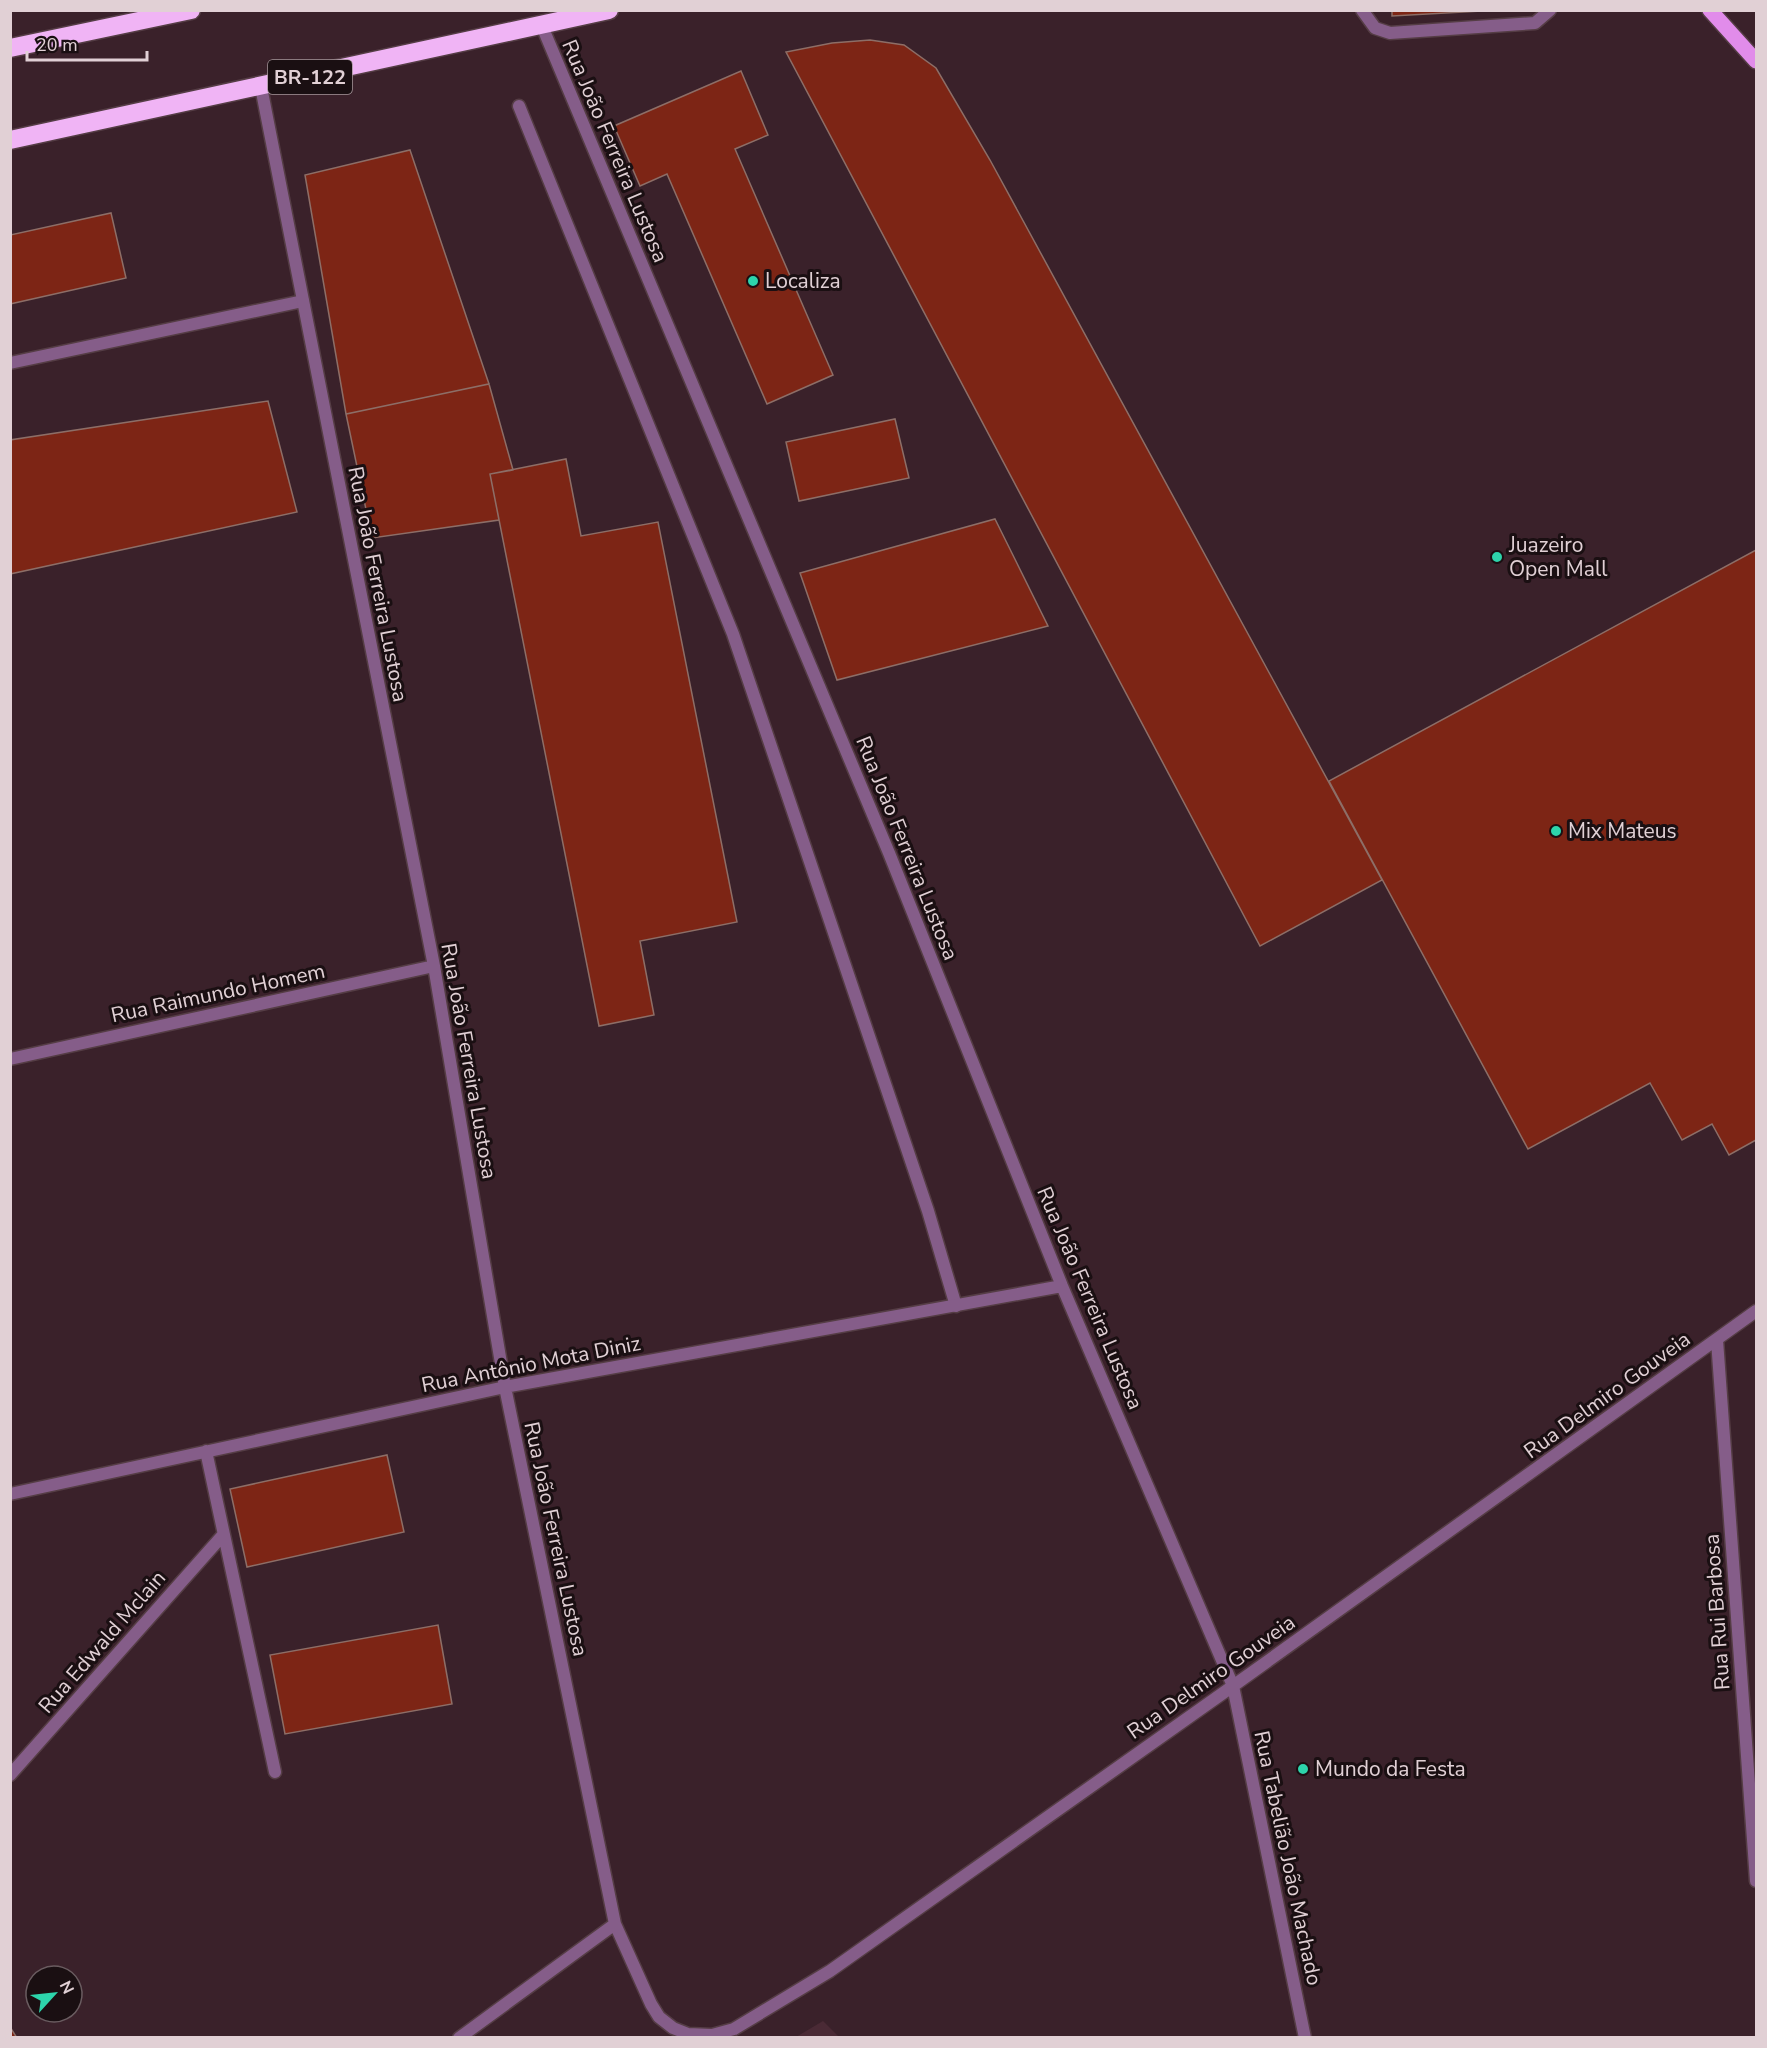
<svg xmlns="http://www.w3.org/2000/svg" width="1767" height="2048" viewBox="0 0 1767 2048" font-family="'Nunito Sans',sans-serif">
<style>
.built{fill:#4a2a35}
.building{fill:#7d2515;stroke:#8d6e67;stroke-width:1.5}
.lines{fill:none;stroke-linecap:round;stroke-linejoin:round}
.lane-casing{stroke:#553d45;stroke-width:15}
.street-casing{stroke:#553d45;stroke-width:15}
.primary-casing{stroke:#553d45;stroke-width:18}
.highway-casing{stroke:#553d45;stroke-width:21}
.lane{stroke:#855d89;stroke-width:12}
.street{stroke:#855d89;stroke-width:12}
.primary{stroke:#e18cea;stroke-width:15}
.highway{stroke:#f0b4f5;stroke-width:18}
.poi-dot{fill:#2dd4ab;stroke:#1a0f12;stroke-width:2}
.labels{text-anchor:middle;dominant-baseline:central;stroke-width:6;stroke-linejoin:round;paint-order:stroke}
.shield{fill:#1a0f12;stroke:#a5969a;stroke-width:1.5}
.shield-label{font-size:20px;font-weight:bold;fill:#e1d0d5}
.street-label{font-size:21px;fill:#e1d0d5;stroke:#1a0f12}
.poi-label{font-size:21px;fill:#e1d0d5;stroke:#1a0f12;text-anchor:start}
</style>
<rect width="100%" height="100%" fill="#3a212a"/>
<path class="built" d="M823,2021L839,2037H796Z"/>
<path class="building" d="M1392,10H1500L1392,16Z
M870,40L904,45L936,68L990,160L1382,880L1260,946L786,52L832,43Z
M741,71L768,135L735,149L833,375L767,404L667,174L640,186L614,126Z
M410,150L489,384L346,414L305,175Z
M111,213L126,278L10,304V235Z
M489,384L513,470L490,474L499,520L372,538L346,414Z
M268,401L297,512L10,574V440Z
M895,419L909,478L799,501L786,442Z
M566,459L581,536L658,522L737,922L640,941L654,1015L599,1026L490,474Z
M995,519L1048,626L837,680L800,573Z
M1756,550V1140L1729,1155L1712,1124L1682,1140L1650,1083L1528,1149L1329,781Z
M387,1455L404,1532L247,1567L230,1489Z
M438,1625L452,1704L285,1734L270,1655Z
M10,2027L17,2038H10Z"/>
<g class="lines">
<g class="lane-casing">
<path id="lane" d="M1362,10L1375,28L1390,33L1535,23L1550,10
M519,106L733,634L928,1211L956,1306
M10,363L303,301"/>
</g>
<g class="street-casing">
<path id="street" d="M542,26L889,853L1062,1286L1233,1686L1305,2038
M261,87L434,966L505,1387L615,1924L651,2004L659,2017L673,2028L688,2034L712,2035L734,2029L830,1971L1233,1686L1756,1311
M10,1059L434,966
M1717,1340L1756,1881
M206,1451L275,1772
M10,1494L505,1387L1062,1286
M10,1775L223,1535
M459,2038L615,1924"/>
</g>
<g class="primary-casing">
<path id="primary" d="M1710,10L1756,61"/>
</g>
<g class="highway-casing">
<path id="highway" d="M10,48L191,10
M10,140L609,10"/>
</g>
<use href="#lane" class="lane"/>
<use href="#street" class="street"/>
<use href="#primary" class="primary"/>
<use href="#highway" class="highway"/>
</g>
<g class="poi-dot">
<circle cx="753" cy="281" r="6"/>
<circle cx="1497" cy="557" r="6"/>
<circle cx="1556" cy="831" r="6"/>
<circle cx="1303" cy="1769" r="6"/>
</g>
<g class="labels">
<rect class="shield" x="268" y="60" width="84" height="34" rx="4.5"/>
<g class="shield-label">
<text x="310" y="77">BR-122</text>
</g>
<g class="street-label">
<text transform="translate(615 151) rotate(67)">Rua João Ferreira Lustosa</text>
<text transform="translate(378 584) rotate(79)">Rua João Ferreira Lustosa</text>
<text transform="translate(907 848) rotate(68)">Rua João Ferreira Lustosa</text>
<text transform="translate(218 993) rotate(-12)">Rua Raimundo Homem</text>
<text transform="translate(469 1061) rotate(80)">Rua João Ferreira Lustosa</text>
<text transform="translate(1090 1298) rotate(67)">Rua João Ferreira Lustosa</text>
<text transform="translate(531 1364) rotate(-11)">Rua Antônio Mota Diniz</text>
<text transform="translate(1607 1395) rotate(-36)">Rua Delmiro Gouveia</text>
<text transform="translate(556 1539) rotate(78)">Rua João Ferreira Lustosa</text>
<text transform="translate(1717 1612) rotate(-94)">Rua Rui Barbosa</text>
<text transform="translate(102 1642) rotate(-49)">Rua Edwald Mclain</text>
<text transform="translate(1211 1677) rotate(-35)">Rua Delmiro Gouveia</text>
<text transform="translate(1288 1858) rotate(78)">Rua Tabelião João Machado</text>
</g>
<g class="poi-label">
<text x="765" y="281">Localiza</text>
<text x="1509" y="545">Juazeiro<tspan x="1509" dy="24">Open Mall</tspan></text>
<text x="1568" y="831">Mix Mateus</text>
<text x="1315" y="1769">Mundo da Festa</text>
</g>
</g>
<rect width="1767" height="2048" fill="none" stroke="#e1d0d5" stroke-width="24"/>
<g transform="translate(54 1994) rotate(63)"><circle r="28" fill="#1a0f12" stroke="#6a5c60" stroke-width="1.5"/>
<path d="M0-4.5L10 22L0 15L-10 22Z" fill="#2dd4ab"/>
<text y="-9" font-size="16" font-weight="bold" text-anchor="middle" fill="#e1d0d5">N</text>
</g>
<path d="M27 51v9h120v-9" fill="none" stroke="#e1d0d5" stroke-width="3"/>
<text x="36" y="51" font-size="18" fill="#e1d0d5" stroke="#1a0f12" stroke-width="4.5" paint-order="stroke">20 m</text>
</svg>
